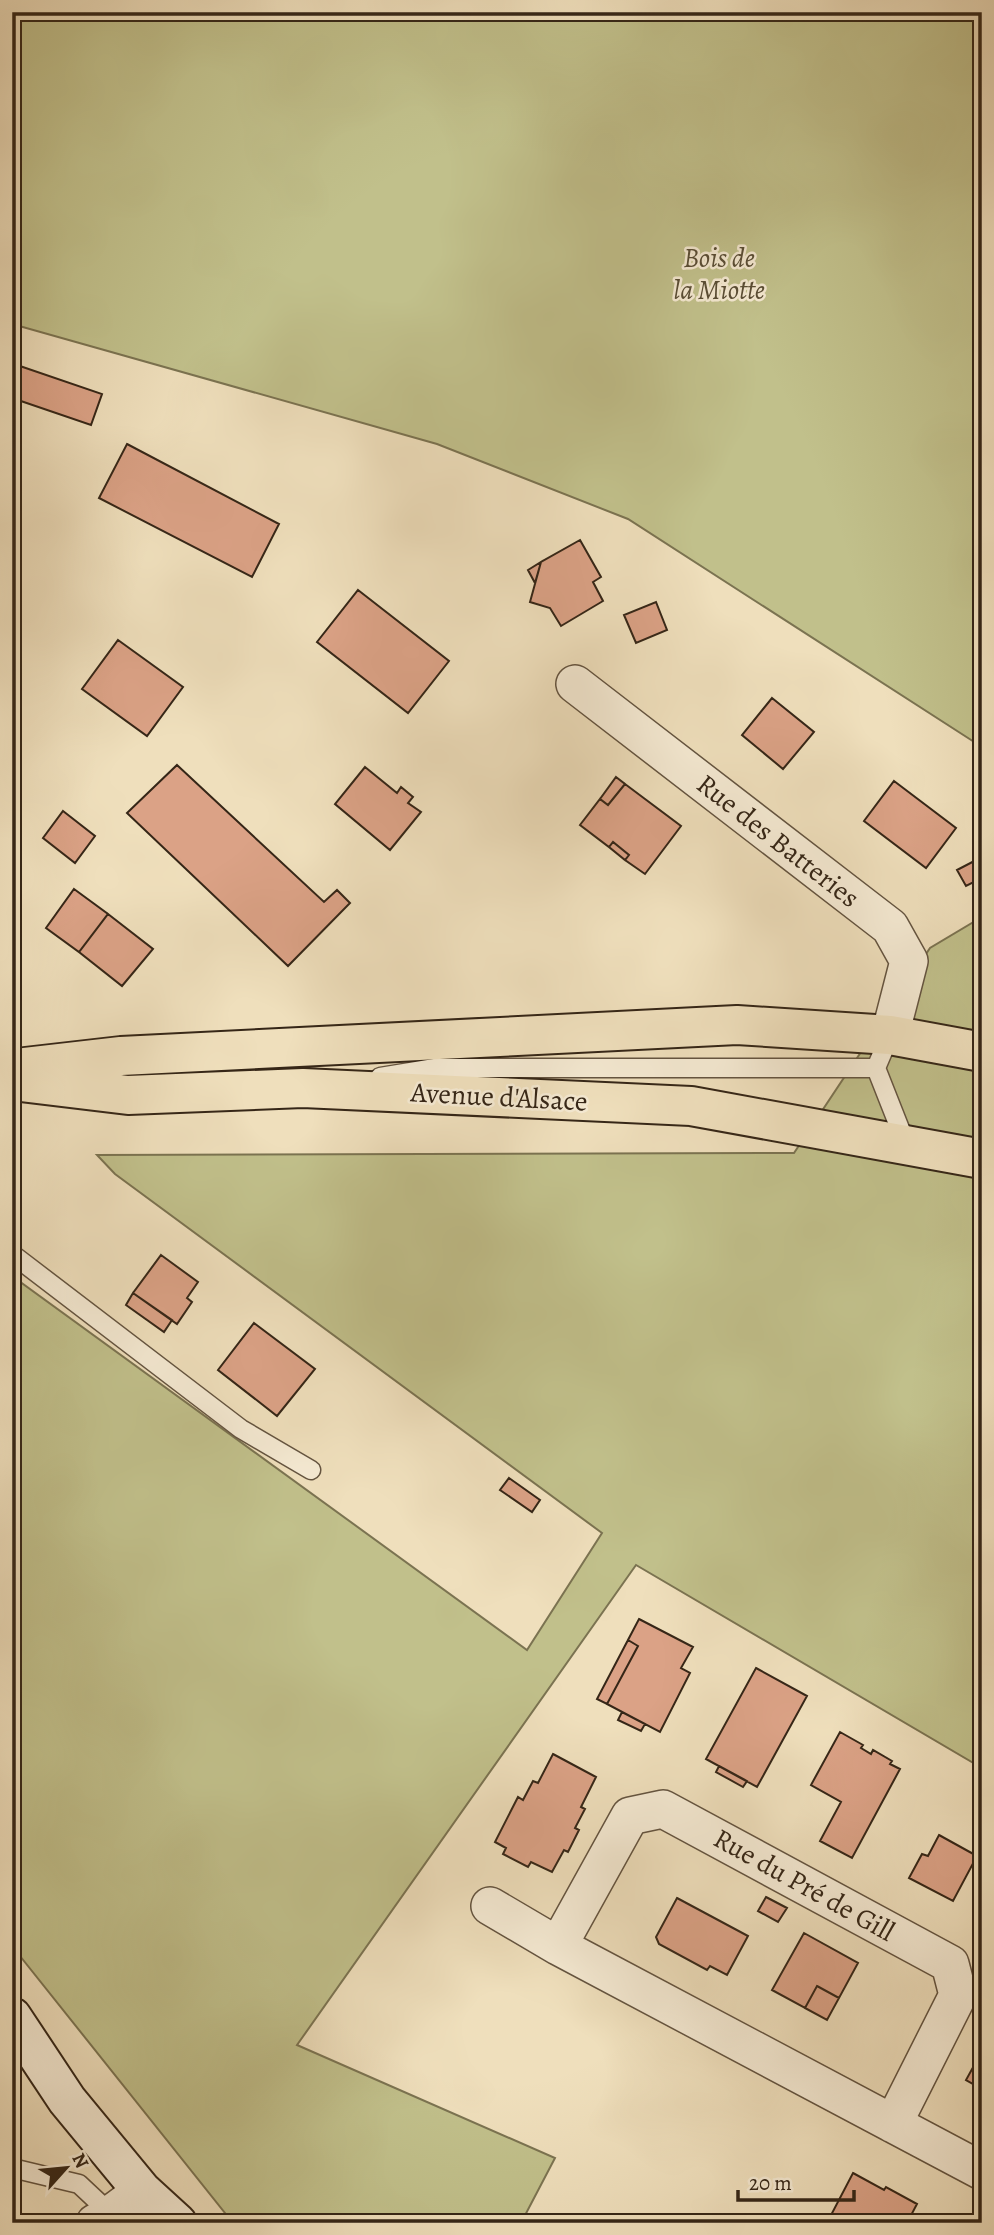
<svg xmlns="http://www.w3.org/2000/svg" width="994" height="2235" viewBox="0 0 994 2235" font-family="Alegreya,serif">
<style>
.green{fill:#c1c08b;stroke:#7b7351;stroke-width:2}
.building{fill:#dba286;stroke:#352617;stroke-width:2}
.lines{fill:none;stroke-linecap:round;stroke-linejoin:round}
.lane-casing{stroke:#645440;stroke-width:21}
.street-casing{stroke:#645440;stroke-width:40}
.secondary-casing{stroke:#352617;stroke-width:42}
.primary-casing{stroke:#352617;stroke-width:42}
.lane{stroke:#f5ead3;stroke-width:18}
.street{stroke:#f5ead3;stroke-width:37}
.secondary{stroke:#f5ead3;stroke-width:38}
.primary{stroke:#efdfbc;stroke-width:38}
.labels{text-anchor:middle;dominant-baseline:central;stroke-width:5;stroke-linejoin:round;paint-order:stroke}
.park-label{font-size:28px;font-style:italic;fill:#584c34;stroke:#f5ead3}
.street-label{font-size:28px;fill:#352617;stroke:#f5ead3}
</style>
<rect width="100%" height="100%" fill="#efdfbc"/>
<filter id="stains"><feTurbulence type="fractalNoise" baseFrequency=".00286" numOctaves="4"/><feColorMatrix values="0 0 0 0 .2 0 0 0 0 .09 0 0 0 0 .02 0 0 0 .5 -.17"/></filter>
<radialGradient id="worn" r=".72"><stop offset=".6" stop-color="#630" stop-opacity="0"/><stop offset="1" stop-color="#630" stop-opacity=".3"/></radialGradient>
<path class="green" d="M12,12H982V747L628,519L437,444L12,324Z
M982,917V1768L636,1565L297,2045L555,2158L521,2223H233L12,1946V1276L527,1650L602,1533L115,1174L97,1155L794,1153L930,948Z"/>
<path class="building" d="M14,364L102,394L91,425L12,398Z
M127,444L279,524L252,577L99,498Z
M580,540L601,577L593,582L603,601L561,626L550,608L530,602L541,562Z
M541,562L535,583L528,570Z
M358,590L449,661L408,713L317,642Z
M656,602L667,630L636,643L624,615Z
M118,640L183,687L147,736L82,689Z
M772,698L814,732L783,769L742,735Z
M177,765L324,902L337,890L350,903L288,966L127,813Z
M365,767L397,793L401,787L413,797L408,803L421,812L390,850L335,804Z
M616,777L625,784L608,805L600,799Z
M894,781L956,828L926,868L864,821Z
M625,784L681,826L645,874L625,860L629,855L613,842L609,847L580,825L600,799L608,805Z
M63,811L95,836L75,863L43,838Z
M613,842L629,855L625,860L609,847Z
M982,857V878L966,886L957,870Z
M74,889L108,914L79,952L46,928Z
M108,914L153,949L122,986L79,952Z
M161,1255L198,1282L187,1298L192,1302L177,1324L133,1293Z
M133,1293L172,1320L164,1332L126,1305Z
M254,1323L315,1369L277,1416L218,1370Z
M509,1478L540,1500L532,1512L500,1490Z
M639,1619L693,1647L681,1668L690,1673L660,1732L607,1704L638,1646L628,1640Z
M628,1640L638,1646L607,1704L597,1699Z
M756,1668L807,1696L757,1787L706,1759Z
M622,1712L645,1724L641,1731L618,1720Z
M840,1732L863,1745L861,1748L871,1754L873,1750L892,1761L890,1764L900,1769L852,1858L820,1841L841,1802L811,1785Z
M553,1754L596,1777L581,1807L585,1809L575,1828L579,1830L568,1852L564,1850L552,1872L531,1862L528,1867L503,1854L506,1848L495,1842L518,1797L523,1800L533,1781L538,1783Z
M719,1766L747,1781L743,1787L716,1772Z
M939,1835L977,1856L953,1901L909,1878L922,1854L928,1856Z
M766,1897L787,1908L778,1922L758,1911Z
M677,1898L748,1936L727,1975L710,1966L707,1970L659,1944L656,1937Z
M804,1933L858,1963L839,1998L817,1986L805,2008L772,1990Z
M817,1986L839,1998L827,2020L805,2008Z
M982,2051V2089L966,2080Z
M853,2173L884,2190L886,2187L917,2204L907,2223H841L830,2217Z"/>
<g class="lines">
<g class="lane-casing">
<path id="lane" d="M890,1035L876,1068L906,1144
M380,1077L435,1068H876
M12,1254L241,1429L311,1470
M12,2168L79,2184L111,2214"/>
</g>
<g class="street-casing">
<path id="street" d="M575,684L890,927L909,961L890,1035
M490,1906L558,1946L982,2171
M558,1946L630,1816L663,1809L950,1964L958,1995L893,2124
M95,2223L111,2214L142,2191"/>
</g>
<g class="secondary-casing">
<path id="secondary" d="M12,2017L67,2100L142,2191L177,2223"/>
</g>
<g class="primary-casing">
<path id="primary" d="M25,1067L121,1056L737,1025L890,1035L982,1052
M12,1081L128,1095L303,1088L691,1106L982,1159"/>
</g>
<use href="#lane" class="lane"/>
<use href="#street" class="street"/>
<use href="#secondary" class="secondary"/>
<use href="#primary" class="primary"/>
</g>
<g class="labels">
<g class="park-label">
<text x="719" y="258">Bois de<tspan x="719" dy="32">la Miotte</tspan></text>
</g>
<g class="street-label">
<text transform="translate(778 841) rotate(38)">Rue des Batteries</text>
<text transform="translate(499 1097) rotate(3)">Avenue d'Alsace</text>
<text transform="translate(804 1885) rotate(29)">Rue du Pré de Gill</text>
</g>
</g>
<rect width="994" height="2235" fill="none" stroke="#efdfbc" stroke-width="42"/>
<rect x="14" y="14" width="966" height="2207" fill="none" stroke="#352617" stroke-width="3.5"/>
<rect x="21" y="21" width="952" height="2193" fill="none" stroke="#352617" stroke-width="2"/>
<g transform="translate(66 2168) rotate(63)" stroke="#f5ead3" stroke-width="5" paint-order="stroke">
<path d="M0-5L12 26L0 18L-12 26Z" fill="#352617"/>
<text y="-10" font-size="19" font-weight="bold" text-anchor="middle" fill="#352617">N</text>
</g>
<path d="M738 2190v10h116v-10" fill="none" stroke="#352617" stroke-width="3.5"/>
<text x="749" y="2190" font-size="21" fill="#352617" stroke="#f5ead3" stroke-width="5" paint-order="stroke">20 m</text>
<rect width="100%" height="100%" filter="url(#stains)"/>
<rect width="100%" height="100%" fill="url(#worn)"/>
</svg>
